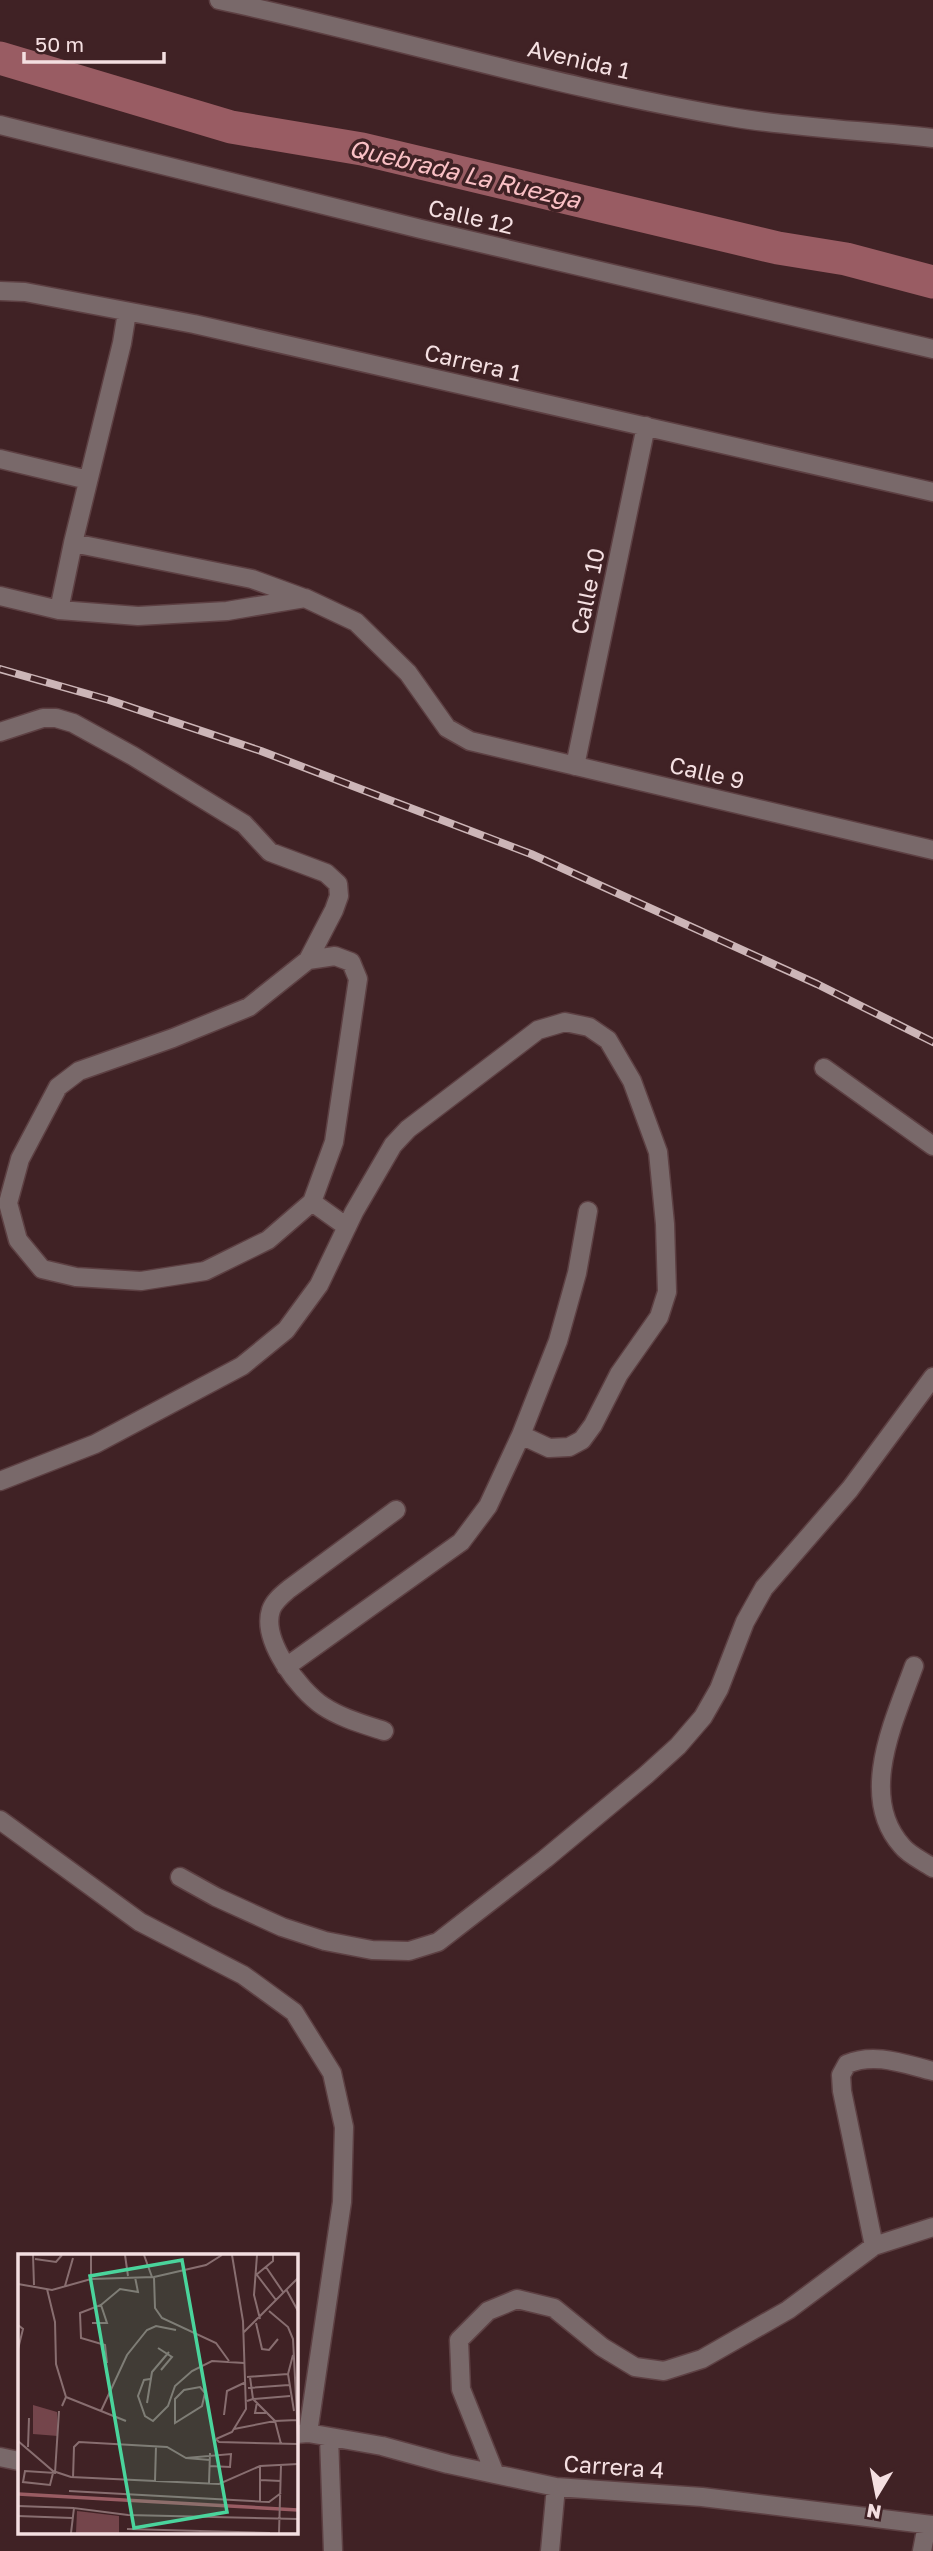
<svg xmlns="http://www.w3.org/2000/svg" width="933" height="2551" viewBox="0 0 933 2551" font-family="'Golos Text',sans-serif">
<style>
.lines{fill:none;stroke-linecap:round;stroke-linejoin:round}
.river{stroke:#995c63;stroke-width:33}
.minor-casing{stroke:#5d4043;stroke-width:21}
.minor{stroke:#79696a;stroke-width:18}
.rail-casing{stroke:#ccb5b7;stroke-width:8}
.rail{stroke:#402225;stroke-width:5;stroke-dasharray:16;stroke-linecap:butt}
.labels{text-anchor:middle;dominant-baseline:central;stroke-width:7;stroke-linejoin:round;paint-order:stroke}
.street-label{font-size:23px;fill:#f4dfe1;stroke:#402225}
.water-label{font-size:24px;font-style:italic;fill:#fac0c5;stroke:#402225}
.inset-river{fill:none;stroke:#995c63;stroke-width:3.5}
.inset-road{fill:none;stroke:#886e70;stroke-width:2}
.view{fill:#4ad49c;fill-opacity:0.15;stroke:#4ad49c;stroke-width:3.5}
.inset-edge{fill:none;stroke:#f4dfe1;stroke-width:3.5}
</style>
<rect width="100%" height="100%" fill="#402225"/>
<g class="lines">
<path class="river" d="M0,58L231,127L362,149L778,248L846,259L933,282"/>
<g class="minor-casing">
<path id="minor" d="M219,0C392,37 563,89 737,118C800,128 869,131 933,138
M0,125L421,229L933,349
M0,291L25,292L194,324L933,492
M0,459L88,480
M73,543L252,579L304,598
M0,596L59,610L138,616L227,611L305,598L356,622L408,673L447,728L470,741L933,850
M59,610L73,543L122,343L127,312
M0,732L43,718H56L73,723L133,756L244,824L270,852L326,873L338,884L339,896L334,910L308,960
M575,766L646,426
M335,956L351,962L358,979L334,1142L312,1202L268,1240L205,1271L141,1281L76,1277L42,1269L18,1240L8,1203L20,1159L58,1087L79,1071L173,1038L249,1007L308,960Z
M824,1068L933,1146
M312,1202L347,1227
M0,1481L95,1444L242,1366L286,1330L319,1285L354,1212L393,1145L408,1129L538,1030L565,1022L589,1027L608,1040L632,1081L658,1152L665,1224L667,1292L659,1317L619,1374L593,1425L582,1440L569,1447L549,1448L521,1435
M914,1666C895,1719 857,1796 902,1846C909,1855 923,1861 933,1868
M286,1667L461,1542L488,1506L521,1435L558,1341L577,1273L588,1211
M384,1731C363,1724 341,1718 323,1706C299,1690 261,1640 271,1610C274,1601 282,1595 289,1589L396,1510
M0,1820L140,1922L243,1975L294,2012L332,2073L344,2127L342,2202L308,2433
M180,1877L216,1897L282,1927L325,1941L372,1950L409,1951L438,1942L545,1859L646,1775L678,1746L703,1717L719,1689L745,1622L764,1588L850,1489L933,1377
M874,2246L842,2091L841,2075L847,2064C875,2052 904,2064 933,2071
M296,2434L308,2433L382,2446L448,2464L556,2487L702,2497L933,2525
M329,2437L333,2551
M0,2457L19,2461
M495,2474L461,2389L459,2340L488,2311L517,2299L554,2308L602,2347L635,2367L664,2371L702,2359L788,2310L874,2246L933,2227
M550,2551L556,2487
M922,2551L927,2525"/>
</g>
<use href="#minor" class="minor"/>
<g class="rail-casing">
<path id="rail" d="M0,669L109,700L261,751L531,854L817,984L933,1042"/>
</g>
<use href="#rail" class="rail"/>
</g>
<g class="labels">
<g class="street-label">
<text transform="translate(579 59) rotate(13)">Avenida 1</text>
<text transform="translate(471 216) rotate(13)">Calle 12</text>
<text transform="translate(473 362) rotate(13)">Carrera 1</text>
<text transform="translate(587 591) rotate(-78)">Calle 10</text>
<text transform="translate(707 772) rotate(13)">Calle 9</text>
<text transform="translate(614 2466) rotate(4)">Carrera 4</text>
</g>
<g class="water-label">
<text transform="translate(465 173) rotate(13)">Quebrada La Ruezga</text>
</g>
</g>
<g transform="translate(18 2254)">
<rect width="280" height="280" fill="#402225"/>
<path d="M15,151L39,158L40,182L15,180ZM59,257L101,262V279H58Z" fill="#74454b"/>
<path class="inset-river" d="M0,240L280,256"/>
<path class="inset-road" d="M15,1L16,31M73,1V24M107,1L110,22M126,1L134,23M239,1L236,41L242,65M17,5L38,8L44,1M248,13L265,38M238,21L255,7V1M239,21L258,46M136,23L137,54L144,64L198,89L211,107M0,30L34,36L73,25L136,23L188,11L204,1M47,32L55,4M29,35L37,68L38,110L48,143L44,152M268,35L280,57M251,57L270,73L275,85L280,182M74,69H89L83,51M238,69L244,95L251,96L260,85M0,71L5,75L0,95M226,78L280,24M140,94L154,103L143,116M275,101L270,120L276,157M89,109L87,91L63,84L62,59L83,51L102,35L120,38L117,23M229,123L270,120M232,123L235,145L272,142M132,125L126,126L120,142L127,162L135,167L150,152L157,132L174,117L194,107L226,109M182,133L187,139L184,152L157,169V145L166,136ZM230,134L271,131M48,143L108,167M239,148L237,159H248M129,149L134,118L151,98M83,157L109,101L129,76L138,72L158,76M206,161L209,137L228,128M216,175L257,167L235,145L229,147M198,185L214,178L228,155L225,67L214,1M198,185L201,188L280,190M0,187L35,217L53,223L201,230L242,212L280,210M263,190L257,167L279,166M10,193L11,164M168,204L192,206M242,212V247M35,219L32,231L5,228L7,217L37,219L41,157M55,224L56,193L61,188L149,193L168,204L213,200L212,213L191,212M242,226L263,227M137,227L138,192M191,229L192,199M51,237L251,248L263,239M0,252L56,254M0,262L54,264M109,275L252,279M53,279L56,254L110,261L280,265M261,279L263,211"/>
<path class="view" d="M164,6L209,258L116,274L72,22Z"/>
<rect width="280" height="280" class="inset-edge"/>
</g>
<g transform="translate(877 2495) rotate(190)" stroke="#402225" stroke-width="5" paint-order="stroke">
<path d="M0-5L12 26L0 18L-12 26Z" fill="#f4dfe1"/>
<text y="-10" font-size="19" font-weight="bold" text-anchor="middle" fill="#f4dfe1">N</text>
</g>
<path d="M24 52v10h140v-10" fill="none" stroke="#f4dfe1" stroke-width="3.5"/>
<text x="35" y="52" font-size="21" fill="#f4dfe1" stroke="#402225" stroke-width="5" paint-order="stroke">50 m</text>
</svg>
